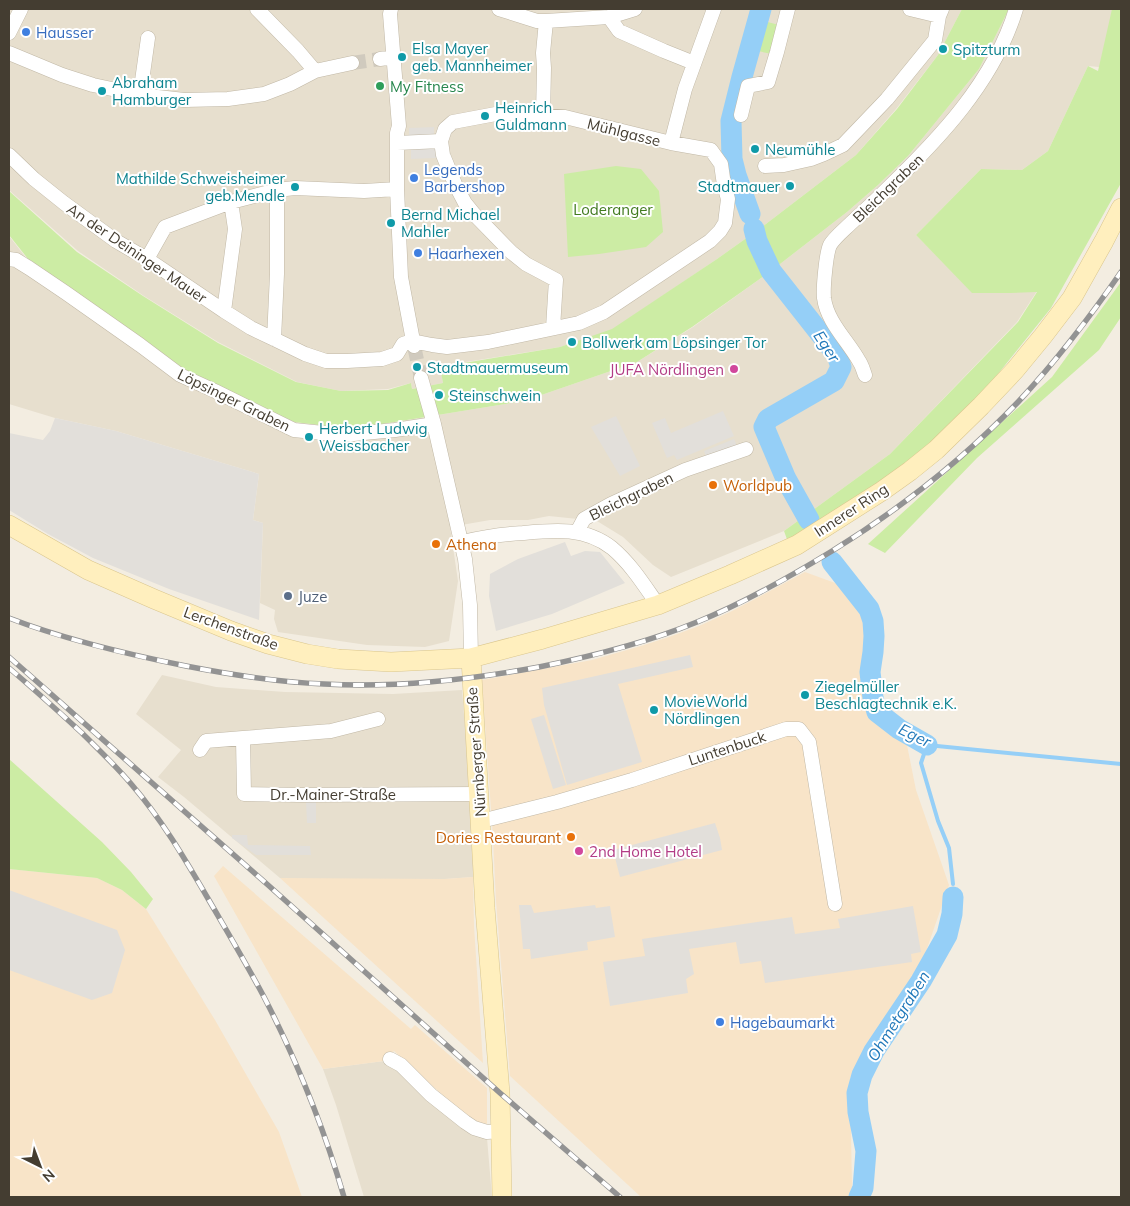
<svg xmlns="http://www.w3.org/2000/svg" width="1130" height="1206" viewBox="0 0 1130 1206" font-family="Mulish,sans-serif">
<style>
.residential{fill:#e7dfce}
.commercial{fill:#f8e4c8}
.green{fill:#cceca4}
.parking{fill:#e2dfda}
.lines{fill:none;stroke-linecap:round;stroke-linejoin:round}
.stream{stroke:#95cff7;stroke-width:4}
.river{stroke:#95cff7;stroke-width:21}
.street-tunnel{stroke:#d0cabe;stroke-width:14;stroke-dasharray:14 7;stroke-linecap:butt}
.street-casing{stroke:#c1b8a6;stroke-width:15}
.secondary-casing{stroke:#dac68d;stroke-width:20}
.street{stroke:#fff;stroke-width:14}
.secondary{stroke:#ffefbe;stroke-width:19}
.rail-casing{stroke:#939393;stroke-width:5.5}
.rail{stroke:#fff;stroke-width:4;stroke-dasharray:11;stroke-linecap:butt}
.shop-dot{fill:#3f7fe0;stroke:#fff;stroke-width:2}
.culture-dot{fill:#0f9aa8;stroke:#fff;stroke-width:2}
.leisure-dot{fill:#2e9e5b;stroke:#fff;stroke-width:2}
.hotel-dot{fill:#d1479c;stroke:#fff;stroke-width:2}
.food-dot{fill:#e8710a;stroke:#fff;stroke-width:2}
.service-dot{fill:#5c6f8a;stroke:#fff;stroke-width:2}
.labels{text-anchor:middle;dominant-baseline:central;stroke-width:4;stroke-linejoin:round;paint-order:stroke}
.shop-label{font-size:15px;fill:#366cbe;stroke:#fff;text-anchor:start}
.culture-label{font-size:15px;fill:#0d838f;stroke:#fff;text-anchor:start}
.leisure-label{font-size:15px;fill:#27864d;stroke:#fff;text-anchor:start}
.street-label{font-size:15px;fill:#443d31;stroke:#fff}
.park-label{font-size:15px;fill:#427b20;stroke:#fff}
.hotel-label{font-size:15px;fill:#b23c85;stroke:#fff;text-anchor:end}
.food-label{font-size:15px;fill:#c56008;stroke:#fff;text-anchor:start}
.service-label{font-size:15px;fill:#4e5e75;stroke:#fff;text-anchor:start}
.water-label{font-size:16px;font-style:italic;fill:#2179ba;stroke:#fff}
</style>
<rect width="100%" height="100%" fill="#f3ede1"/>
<path class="residential" d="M9,9H962L938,55L896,109L856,155L762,227L717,259L612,330L560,347L440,366L443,383L412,389L411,383L388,389L341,391L297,382L218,342L144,296L78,251L9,190Z
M1009,9H1121V69L1088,66L1048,151L1022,170L981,169L916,235L972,292L1037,291L1017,322L890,454L784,531L671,577L653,565L623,537L597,521L549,516L528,520H490L450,527L458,581L449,641L425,647L367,645L278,632L274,619L275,610L260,603L263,523L253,520L259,474L116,431L55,418L9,404V236L34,268L171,368L294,422L343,429L376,425L524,401L637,362L693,327L771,271L847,212L878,185L908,156L979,69Z
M162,675L216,687L285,692L393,694L462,690L473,822V877L445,879L334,880L280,878L184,797L158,777L181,750L136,714Z
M384,1061L396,1069L487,1138L492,1197H364L336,1105L323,1069Z"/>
<path class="commercial" d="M805,572L846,587L868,627L874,721L906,740L916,790L949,885L922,963L850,1078L852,1187L848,1197H641L510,1076L496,901L493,838L482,680L592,660L641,646L669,637L699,626L730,612L755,599Z
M223,866L411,1029L415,1025L487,1088V1124L470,1120L394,1051L384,1061L323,1069L214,876Z
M9,869L97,878L122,890L146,909L215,1020L279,1132L302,1197H9Z
M473,877L474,926L483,1063L280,878L445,879Z"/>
<path class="green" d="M962,9H1009L979,69L908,156L878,185L847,212L771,271L692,327L637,362L524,401L376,425L343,428L294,422L173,364L36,269L9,235V191L77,252L143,296L218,343L296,382L341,391L388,390L411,383L412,389L443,383L440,367L560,347L612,329L717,259L762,227L856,155L897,109L938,55Z
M1112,9H1121V183L1051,308L973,405L916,457L843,507L788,542L784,531L890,454L1018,322L1037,292L1010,293H972L916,235L981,169L1022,170L1048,151L1088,66L1098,71Z
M760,20L779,25L772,54L753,50Z
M616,166L641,169L659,191L663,232L646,247L599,254L568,257L564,174Z
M1121,282V317L1099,350L977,458L885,553L868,544L1052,377Z
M9,759L102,842L131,872L153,899L146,909L122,890L97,878L9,869Z"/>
<path class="parking" d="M434,127V137L409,139V128Z
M436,147V158L411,159V148Z
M723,411L734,436L677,460L674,455L667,458L652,423L665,418L671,433Z
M616,416L640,466L620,476L591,427Z
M55,418L116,431L259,474L253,520L263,523L259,620L169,589L93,558L48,534L9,510V433L43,440L50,431Z
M734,439L737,446L707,459L704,451Z
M565,542L571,556L585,551L600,552L625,583L552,614L496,631L489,596L490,574L518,559Z
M690,655L693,667L618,684L642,762L567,785L544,705L542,688Z
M544,715L566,785L553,789L531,719Z
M306,801H316V823H307Z
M715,823L720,838L722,850L620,877L613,850Z
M232,835H247L248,845L310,846L311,855H256L232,838Z
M9,890L117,930L125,950L112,993L92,1000L9,970Z
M531,905L534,913L595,905L596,908L610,906L615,937L587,942L588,950L531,959L530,949H523L519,905Z
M913,906L921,952L911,954L912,962L765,983L761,961L740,964L736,942L689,949L694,974L686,979L688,993L610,1006L603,962L645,956L642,939L792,917L795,934L840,928L838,919Z"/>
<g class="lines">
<path class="stream" d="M749,49L757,46L762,26L758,19
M953,884L949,848L938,821L921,763L927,745L1121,764"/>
<path class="river" d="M750,214L736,175L732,159L731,121L742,77L761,9
M754,229L757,241L771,271L837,355L841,367L834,381L768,419L764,427L786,479L809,520
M832,562L869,609L873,621L874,636L873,652L870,672L873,698L877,712L899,729L927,745
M859,1197L863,1188L866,1151L858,1112L857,1093L862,1075L874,1051L921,981L947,935L952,914L953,897"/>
<path class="street-tunnel" d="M352,63L380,59
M414,346L421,378"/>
<g class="street-casing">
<path id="street" d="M257,9L298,51L315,71
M391,9L390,14L399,126L397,133V189L401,277L414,346
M499,9L537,21H546L609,17L635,9
M910,9L939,16
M609,17L619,31L664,51L694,63
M9,33L21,9
M9,53L62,75L93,85L140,95L184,100L228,99L264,94L290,84L315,71L352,63
M380,59L394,57
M140,95L148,38
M543,115L544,68L543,53L546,21
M741,115L748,86L768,82L777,52L788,9
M397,143L441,141L443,155L455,184L465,203L474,214L511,252L526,264L556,280L553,328
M671,143L685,89L714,9
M9,155L34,179L64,203L116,241L147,259L224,311L251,328L274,339L305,354L326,361H347L382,359L397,354L403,344L412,341L432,345L447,347L488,342L579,323L604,312L710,241L720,231L725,223L728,199L724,185L721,164L711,150L671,143L565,117L501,113L453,122L445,129L441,141
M765,166L784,165L811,159L824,154L843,145L887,99L935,40L939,16L942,9
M9,259L16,260L29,268L66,293L140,345L180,375L215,391L294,430L343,435L395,430L434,424
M147,259L165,227L231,202L277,190L295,188L364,191L397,189
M224,311L235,229L231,202
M274,339L277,274V190
M865,375C863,370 862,365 859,361C848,341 827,322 824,298C823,288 826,254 830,245C835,237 844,230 851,223C862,213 873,203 884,192C938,140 994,82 1016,9
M421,378L434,424L465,559L470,605L471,658
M577,532L584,519L611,504L685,470L746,449
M462,542C483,537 503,534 523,533C555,530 585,527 612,548C631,564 644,585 658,605
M378,719L331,731L243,738L244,794L301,795L478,794
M200,750L206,741L243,738
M481,821L557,802L632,780L786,729H799L809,742L835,904
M390,1059L401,1065L431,1095L465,1122L474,1128L487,1132L501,1131"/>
</g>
<g class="secondary-casing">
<path id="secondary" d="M9,525L88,570L154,599L231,631L268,644L307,654L338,659L391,662L471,658L543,639L658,605L730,575L797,545L882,491L910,471L936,450L981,406L1015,370L1043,336L1072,298L1104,241L1121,208
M471,658L485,908L500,1093L502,1197"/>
</g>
<use href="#street" class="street"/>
<use href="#secondary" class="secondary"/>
<g class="rail-casing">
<path id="rail" d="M9,618C66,640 126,654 186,666C232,675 278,682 324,684C396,688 468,680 539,667C593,656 646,643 697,622C744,603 788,578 832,551C900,509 964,459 1019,401C1057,360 1090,317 1121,272
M9,657L268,885L500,1093L620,1197
M9,668C34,689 58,711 82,733C99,750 117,767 132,785C163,821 186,861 210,902C228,933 247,965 264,997C297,1061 324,1128 344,1197"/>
</g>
<use href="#rail" class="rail"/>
</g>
<g class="shop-dot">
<circle cx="26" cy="32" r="5"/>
<circle cx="414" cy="178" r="5"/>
<circle cx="418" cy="253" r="5"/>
<circle cx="720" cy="1022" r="5"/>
</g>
<g class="culture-dot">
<circle cx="943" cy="49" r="5"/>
<circle cx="402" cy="57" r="5"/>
<circle cx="102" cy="91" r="5"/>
<circle cx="485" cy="116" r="5"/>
<circle cx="755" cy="149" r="5"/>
<circle cx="790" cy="186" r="5"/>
<circle cx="295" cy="187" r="5"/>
<circle cx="391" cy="223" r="5"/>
<circle cx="572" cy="342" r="5"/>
<circle cx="417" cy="367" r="5"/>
<circle cx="439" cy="395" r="5"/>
<circle cx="309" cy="437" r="5"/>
<circle cx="805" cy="695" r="5"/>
<circle cx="654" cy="710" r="5"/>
</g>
<circle class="leisure-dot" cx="380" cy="86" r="5"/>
<g class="hotel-dot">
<circle cx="734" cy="369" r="5"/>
<circle cx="579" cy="851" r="5"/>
</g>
<g class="food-dot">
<circle cx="713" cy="485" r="5"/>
<circle cx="436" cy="544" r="5"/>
<circle cx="571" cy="837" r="5"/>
</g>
<circle class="service-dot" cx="288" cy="596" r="5"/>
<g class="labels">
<g class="shop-label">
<text x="36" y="32">Hausser</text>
<text x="424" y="169">Legends<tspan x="424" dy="17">Barbershop</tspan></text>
<text x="428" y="253">Haarhexen</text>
<text x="730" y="1022">Hagebaumarkt</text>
</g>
<g class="culture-label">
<text x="412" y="48">Elsa Mayer<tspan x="412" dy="17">geb. Mannheimer</tspan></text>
<text x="953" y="49">Spitzturm</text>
<text x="112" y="82">Abraham<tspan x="112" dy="17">Hamburger</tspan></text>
<text x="495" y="107">Heinrich<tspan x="495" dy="17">Guldmann</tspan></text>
<text x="765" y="149">Neumühle</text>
<text x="285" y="178" text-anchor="end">Mathilde Schweisheimer<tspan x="285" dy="17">geb.Mendle</tspan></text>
<text x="780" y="186" text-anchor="end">Stadtmauer</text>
<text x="401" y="214">Bernd Michael<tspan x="401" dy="17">Mahler</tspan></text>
<text x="582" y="342">Bollwerk am Löpsinger Tor</text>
<text x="427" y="367">Stadtmauermuseum</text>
<text x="449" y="395">Steinschwein</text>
<text x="319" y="428">Herbert Ludwig<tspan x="319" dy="17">Weissbacher</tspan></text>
<text x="815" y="686">Ziegelmüller<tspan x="815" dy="17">Beschlagtechnik e.K.</tspan></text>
<text x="664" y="701">MovieWorld<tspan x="664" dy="17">Nördlingen</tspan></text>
</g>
<g class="leisure-label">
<text x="390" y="86">My Fitness</text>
</g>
<g class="street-label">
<text transform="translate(624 132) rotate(14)">Mühlgasse</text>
<text transform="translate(888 188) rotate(-44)">Bleichgraben</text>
<text transform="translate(137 253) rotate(34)">An der Deininger Mauer</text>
<text transform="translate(234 400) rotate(26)">Löpsinger Graben</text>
<text transform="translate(631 496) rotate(-26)">Bleichgraben</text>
<text transform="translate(851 510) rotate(-33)">Innerer Ring</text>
<text transform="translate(231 628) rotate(20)">Lerchenstraße</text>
<text transform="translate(727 748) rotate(-18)">Luntenbuck</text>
<text transform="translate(476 752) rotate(-94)">Nürnberger Straße</text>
<text x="333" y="794">Dr.-Mainer-Straße</text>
</g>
<g class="park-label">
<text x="613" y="209">Loderanger</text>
</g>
<g class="hotel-label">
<text x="724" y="369">JUFA Nördlingen</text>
<text x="589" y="851" text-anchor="start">2nd Home Hotel</text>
</g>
<g class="food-label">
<text x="723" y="485">Worldpub</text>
<text x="446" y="544">Athena</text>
<text x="561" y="837" text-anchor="end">Dories Restaurant</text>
</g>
<g class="service-label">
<text x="298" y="596">Juze</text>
</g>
<g class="water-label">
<text transform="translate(827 346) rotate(57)">Eger</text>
<text transform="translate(915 735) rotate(26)">Eger</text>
<text transform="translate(898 1016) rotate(-58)">Ohmetgraben</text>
</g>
</g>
<rect width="1130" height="1206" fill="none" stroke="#443d31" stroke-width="20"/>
<g transform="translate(40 1166) rotate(138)" stroke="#ffffff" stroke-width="4" paint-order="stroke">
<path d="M0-4L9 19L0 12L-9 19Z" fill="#443d31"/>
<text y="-8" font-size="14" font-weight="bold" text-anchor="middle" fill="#443d31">N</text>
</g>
</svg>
